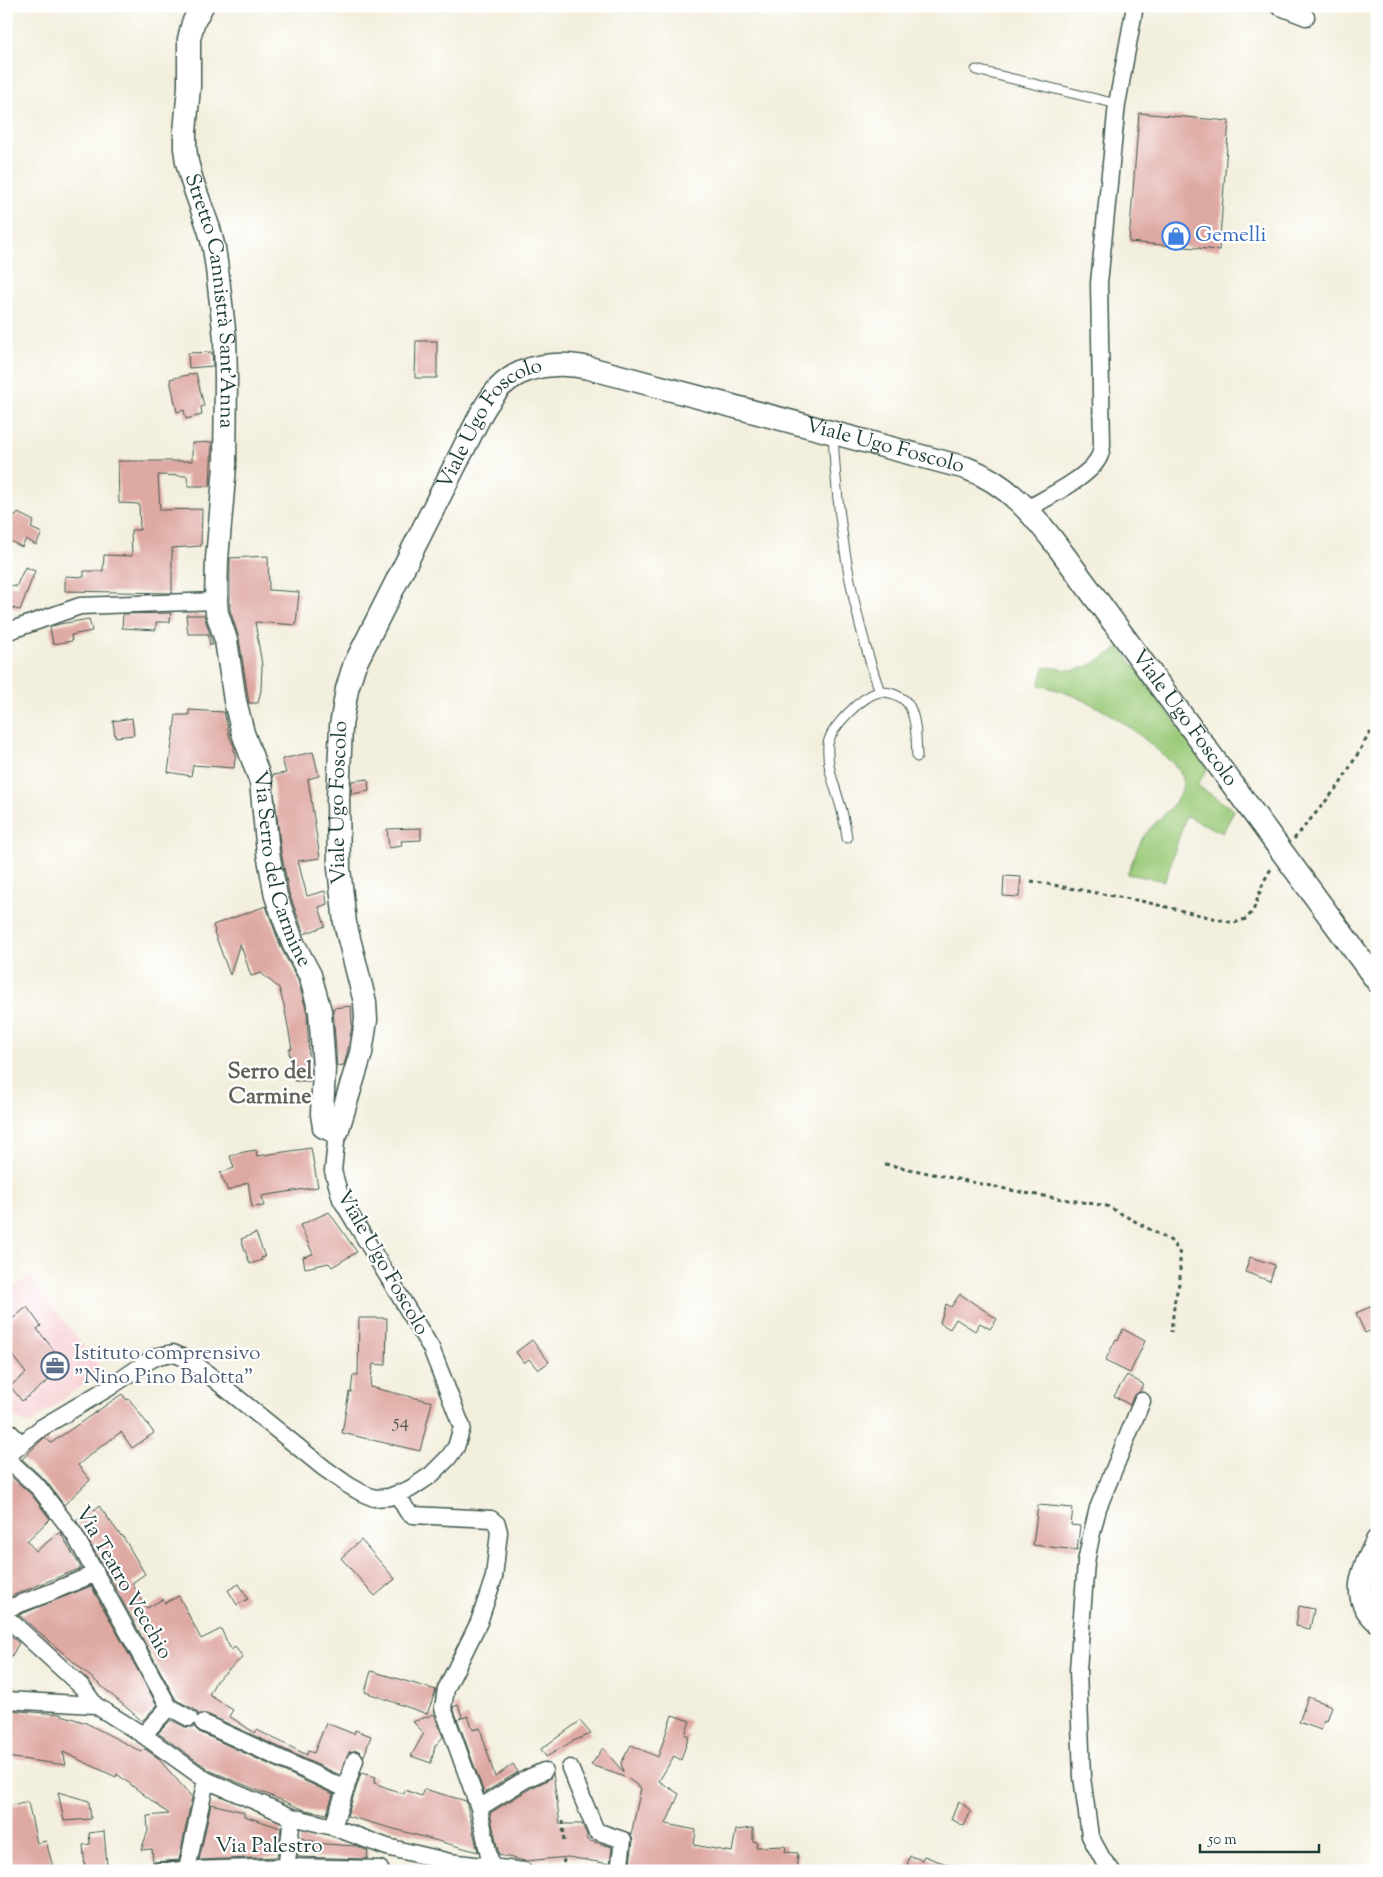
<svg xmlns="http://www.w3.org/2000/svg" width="1383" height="1877" viewBox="0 0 1383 1877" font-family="'Sorts Mill Goudy',serif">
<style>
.built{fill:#f7cfd3}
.green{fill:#9bca79;stroke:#5d8456}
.building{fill:#dfa9a3}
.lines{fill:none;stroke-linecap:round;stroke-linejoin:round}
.lane-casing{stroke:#3f584d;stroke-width:11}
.street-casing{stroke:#3f584d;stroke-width:19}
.secondary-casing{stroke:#3f584d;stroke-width:25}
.path{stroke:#3f584d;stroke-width:3;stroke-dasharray:4 4;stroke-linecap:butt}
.lane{stroke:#fff;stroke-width:9}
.street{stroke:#fff;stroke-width:16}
.secondary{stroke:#fff;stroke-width:22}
.labels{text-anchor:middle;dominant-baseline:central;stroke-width:4.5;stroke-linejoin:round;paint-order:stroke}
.number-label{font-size:19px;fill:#4f5850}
.shop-label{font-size:21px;fill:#366cbe;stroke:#fff;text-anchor:start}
.street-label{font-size:21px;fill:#1f3d34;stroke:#fff}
.service-label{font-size:21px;fill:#4e5e75;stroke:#fff;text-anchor:start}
.neighbourhood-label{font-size:22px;font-weight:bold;fill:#62635b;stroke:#fff}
</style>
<rect width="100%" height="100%" fill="#fff"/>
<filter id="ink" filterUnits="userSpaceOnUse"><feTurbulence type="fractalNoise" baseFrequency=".02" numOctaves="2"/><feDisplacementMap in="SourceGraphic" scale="10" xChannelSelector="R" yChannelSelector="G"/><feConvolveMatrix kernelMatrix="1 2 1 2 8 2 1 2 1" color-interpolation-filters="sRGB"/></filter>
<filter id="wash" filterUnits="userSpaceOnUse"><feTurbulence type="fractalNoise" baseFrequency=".0096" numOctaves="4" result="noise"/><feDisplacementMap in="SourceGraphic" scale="20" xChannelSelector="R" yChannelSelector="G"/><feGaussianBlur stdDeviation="1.12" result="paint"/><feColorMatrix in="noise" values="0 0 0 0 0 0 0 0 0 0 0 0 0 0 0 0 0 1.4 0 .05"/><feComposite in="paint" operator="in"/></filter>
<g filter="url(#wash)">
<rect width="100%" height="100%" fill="#f3efdd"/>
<path class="built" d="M30,1277L102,1370L30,1424L6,1415V1291Z"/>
<path class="green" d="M1120,647L1209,767L1197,785L1234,810L1223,833L1186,816L1165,881L1127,874C1132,863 1136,850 1142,839C1152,822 1181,804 1183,785C1185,773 1171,762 1163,755C1127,722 1087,696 1039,685L1044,668C1054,666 1062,670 1072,670C1090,669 1106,656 1120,647Z"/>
<g id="blocks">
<path class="building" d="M1139,113L1229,121L1219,250L1129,242Z
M416,341H437V378H415Z
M212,352L213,366L189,368L188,353Z
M196,373L204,406L201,407L202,415L186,419L184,410L177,412L170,379Z
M212,442L210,486H188L187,476L158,475L160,510L202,509L201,546L172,548V593L65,591V576L84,577V571H103L104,555L132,556L131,530H140L139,504L119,503L118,461H192V443Z
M6,512L16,516L18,513L34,521L31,528L42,533L36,545L26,539L22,547L6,539Z
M268,556L269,590L299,592L296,625L255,622L262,665L261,690L258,703H249L239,638L230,610V558Z
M25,567L35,571L20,610L8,607L11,598L6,595L11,585L16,587Z
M171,613L170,622H156V630L122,628L123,614Z
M186,615H204L213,645H210L208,634H188Z
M89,619L92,631L71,635L72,641L53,644L50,627L60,624Z
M189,710L224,712L230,738L234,746V751L236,752L234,768L193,765L191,776L168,772L176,715H189Z
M132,718L134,735L115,737L113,721Z
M313,752L319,776L308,779L320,858L298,861L307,896L325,891L327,904L319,907L325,926L304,934L289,893L281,851L272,775L286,773L282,759Z
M368,779L369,791L351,794L352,781Z
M421,828V840L401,841L402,846L389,848L387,829Z
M1004,876L1021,877L1019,897L1003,896Z
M266,906L281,948L298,980L307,1013L310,1081H294V1062L290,1063L289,1049H292L284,1005L279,988L261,973L251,976L240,943L230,975L214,932L215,931L213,925Z
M351,1006L352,1026L347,1054L344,1065L337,1066L333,1008Z
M311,1148L318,1187L262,1196L264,1206L252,1207L248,1182L228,1191L220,1173L234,1168L230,1156L244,1152L256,1150L257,1156Z
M329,1212L357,1252L332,1267L329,1263L305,1268L303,1257L313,1254L300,1225Z
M256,1233L265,1257L261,1258L262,1260L250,1264L241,1239Z
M1250,1257L1275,1265L1270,1281L1245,1272Z
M960,1294L997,1319L990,1329L980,1323L975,1331L956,1319L950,1329L940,1323L946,1304L951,1307Z
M1377,1304V1328L1365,1333L1356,1313Z
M27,1307L41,1326L37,1329L57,1354L60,1352L70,1364L22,1401L10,1386L26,1373L6,1348V1324Z
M359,1318H387L386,1365L373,1364L370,1387L432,1402L420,1451L342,1433L349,1392H351L353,1375H358Z
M1123,1329L1145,1341L1130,1373L1105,1361L1116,1339L1118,1340Z
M532,1340L549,1362L538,1370L529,1359L524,1363L516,1352Z
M1127,1375L1143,1384L1140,1391L1133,1397L1130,1405L1114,1396Z
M122,1394L127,1400L129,1399L154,1433L132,1448L121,1432L91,1454L78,1465L90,1480L64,1505L46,1481L22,1459L45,1437L51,1443Z
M8,1474L32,1495L50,1519L27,1541L36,1551L60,1532L81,1568L6,1598V1475Z
M1038,1505L1073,1508L1071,1525L1080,1526L1077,1550L1033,1545Z
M99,1506L121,1536L122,1535L145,1574L132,1583L147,1608L163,1599L165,1603L179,1596L201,1639L221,1629L231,1650L235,1647L243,1657L216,1681L209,1695L233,1710L229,1716L255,1733L257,1730L307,1755L308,1751L314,1753L326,1723L354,1734L355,1730L371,1736L364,1756L358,1750L349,1752L340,1775L207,1714H198L194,1709L176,1700L105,1569L76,1520L93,1508L94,1510Z
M361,1540L395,1579L375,1596L341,1558Z
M239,1584L248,1599L237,1605L228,1590Z
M91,1586L157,1705L142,1721L19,1615Z
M1299,1606L1314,1609L1310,1629L1296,1626Z
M6,1632L19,1643L6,1666Z
M371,1671L436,1690L427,1714L365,1692Z
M1308,1697L1332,1706L1327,1721L1324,1720L1321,1730L1299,1722Z
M458,1705L462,1716L459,1719L468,1716L473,1730L480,1728L495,1777L513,1764L518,1772L484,1793L453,1707Z
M6,1710L59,1714L86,1723L142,1752L145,1749L157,1757L192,1797L179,1860L153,1862L152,1849L141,1850L148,1831L147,1816L169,1814L117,1774L116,1777L63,1752L66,1765L6,1757Z
M434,1714L443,1737L435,1746L431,1763L411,1756L424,1733L413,1722Z
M672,1715L690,1721L685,1735L689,1736L681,1760L674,1756L659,1781L679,1794L666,1824L696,1830L694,1845L732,1852L736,1830L753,1828V1841L757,1842L756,1847L786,1846L785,1852L798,1853L796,1870L629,1871L633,1841L631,1835L641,1788L627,1778L591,1765L603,1748L623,1772L621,1763L631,1745L658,1757Z
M171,1720L185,1727H194L199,1732L333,1794L327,1814L305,1810L211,1771L158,1733Z
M580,1721L591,1734L573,1741L546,1757L541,1749Z
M361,1773L376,1777L374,1783L404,1794L405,1790L421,1796L424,1789L466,1801L478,1852L347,1816Z
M553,1773L560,1824H582L587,1835V1840L612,1847L610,1864L568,1857L525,1861L499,1855L490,1813L531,1788L548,1780Z
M58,1792L89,1801L91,1819L64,1821Z
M959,1801L971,1811L964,1826L951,1819Z
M28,1802L37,1843L46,1841L54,1871H11L6,1849V1807Z
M211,1804L244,1812V1816L281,1828L277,1857L199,1860Z
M104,1831L107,1866L85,1868L83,1845L90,1844L89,1833Z
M300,1838L325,1844L356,1846L368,1851L367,1859L298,1857Z
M910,1856L922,1860L924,1856L960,1869L959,1871H905Z"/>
</g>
</g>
<g filter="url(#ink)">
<use href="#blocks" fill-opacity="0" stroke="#3f584d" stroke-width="1"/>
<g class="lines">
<g class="lane-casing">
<path id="lane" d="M976,70L1117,104
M833,433C837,520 851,609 880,692
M847,838C846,829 844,820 842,811C836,788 826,768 828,744C830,728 864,693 881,692C890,691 903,697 908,704C917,718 916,740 917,757"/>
</g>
<g class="street-casing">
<path id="street" d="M1278,6L1306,17
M1027,509C1046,498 1090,477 1099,457C1101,454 1101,450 1102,446L1099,283L1117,104L1135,6
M6,632L80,606L216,601
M6,1429L22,1444
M6,1457L41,1428L110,1387L150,1360L158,1356L173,1353L193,1362L324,1468L348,1485L362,1493L374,1498L389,1497L410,1489L431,1475L448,1458L456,1447L462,1427L431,1348L341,1199L333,1171L337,1132
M6,1458L39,1488L74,1534L169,1707L143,1735
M398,1495L407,1511L413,1515L491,1519L497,1524L499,1532L494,1577L479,1622L446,1689L443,1708L479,1808L491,1866
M6,1612L9,1608L49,1593L96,1573
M6,1617L83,1688L95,1705L143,1735L206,1780L292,1817L333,1827L387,1847L450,1862L524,1871
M6,1700L95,1705
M169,1707L189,1718
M203,1723L346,1789
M570,1768L596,1831L623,1840L619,1871
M479,1808L526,1779L544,1771
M333,1827L355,1760
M187,1869L206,1780
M158,1871L285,1867L380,1869
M286,1871L292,1817
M1112,1871L1103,1860L1090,1836L1082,1777L1078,1670L1086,1562L1091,1537L1098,1508L1142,1401"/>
</g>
<g class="secondary-casing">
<g id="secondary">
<path id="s1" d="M202,6L193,23L189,39V87L185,132V148L187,162L192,181L209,229L214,248L217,269L225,338L226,379L225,466L217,559L216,601L217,613L226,640L235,701L243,733L261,782L268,853L276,896L293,943L310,975L320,1011L324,1068L322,1114L324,1127L337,1132L361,1053L366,1020L365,1002L345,923L339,868L338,799L341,726L347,689L354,666L481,414C486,405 492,396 499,388C522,364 559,361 589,368L966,468C1008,483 1035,516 1061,551L1377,981"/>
<path d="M1377,1541C1364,1570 1348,1595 1377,1621"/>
</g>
</g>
<path class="path" d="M1294,839L1340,784L1371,731L1377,727
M1031,881L1141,901L1234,923L1246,919L1253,911L1264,881L1272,867
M885,1164L1025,1193L1107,1206L1173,1242L1180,1254V1280L1175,1299L1171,1332
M563,1821L564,1845
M393,1870L403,1871
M563,1871L564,1857"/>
<use href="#lane" class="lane"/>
<use href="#street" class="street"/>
<use href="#secondary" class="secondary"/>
</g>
</g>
<defs>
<g id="shop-ring" transform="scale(1.4375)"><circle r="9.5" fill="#fff" stroke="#3f7fe0" stroke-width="1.5"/><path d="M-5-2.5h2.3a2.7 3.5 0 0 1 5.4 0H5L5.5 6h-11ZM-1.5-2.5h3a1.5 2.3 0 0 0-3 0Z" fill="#3f7fe0"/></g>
<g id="office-ring" transform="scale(1.4375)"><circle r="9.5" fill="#fff" stroke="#5c6f8a" stroke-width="1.5"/><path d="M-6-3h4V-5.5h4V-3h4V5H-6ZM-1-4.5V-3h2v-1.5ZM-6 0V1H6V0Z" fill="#5c6f8a"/></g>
</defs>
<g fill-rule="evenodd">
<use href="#shop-ring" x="1176" y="236"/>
<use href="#office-ring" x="55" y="1366"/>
</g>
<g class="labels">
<g class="number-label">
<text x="401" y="1422">54</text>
</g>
<g class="shop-label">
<text x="1195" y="236">Gemelli</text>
</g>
<g class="street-label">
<text stroke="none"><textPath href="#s1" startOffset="301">Stretto Cannistrà Sant'Anna</textPath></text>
<text stroke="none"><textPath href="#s1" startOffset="1915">Viale Ugo Foscolo</textPath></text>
<text stroke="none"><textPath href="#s1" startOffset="2350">Viale Ugo Foscolo</textPath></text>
<text stroke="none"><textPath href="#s1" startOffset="2770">Viale Ugo Foscolo</textPath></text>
<text stroke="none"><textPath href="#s1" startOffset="1496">Viale Ugo Foscolo</textPath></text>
<text stroke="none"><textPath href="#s1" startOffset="881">Via Serro del Carmine</textPath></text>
<text transform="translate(382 1263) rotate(60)">Viale Ugo Foscolo</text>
<text transform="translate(123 1583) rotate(60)">Via Teatro Vecchio</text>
<text x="269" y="1847">Via Palestro</text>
</g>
<g class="service-label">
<text x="74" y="1354">Istituto comprensivo<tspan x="74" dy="24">"Nino Pino Balotta"</tspan></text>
</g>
<g class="neighbourhood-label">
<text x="270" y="1073">Serro del<tspan x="270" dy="25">Carmine</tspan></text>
</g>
</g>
<rect width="1383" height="1877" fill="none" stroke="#fff" stroke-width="25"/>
<path d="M1200 1844v8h119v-8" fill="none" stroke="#1f3d34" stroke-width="2.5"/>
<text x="1208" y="1844" font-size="15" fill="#1f3d34" stroke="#ffffff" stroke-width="4" paint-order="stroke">50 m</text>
</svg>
